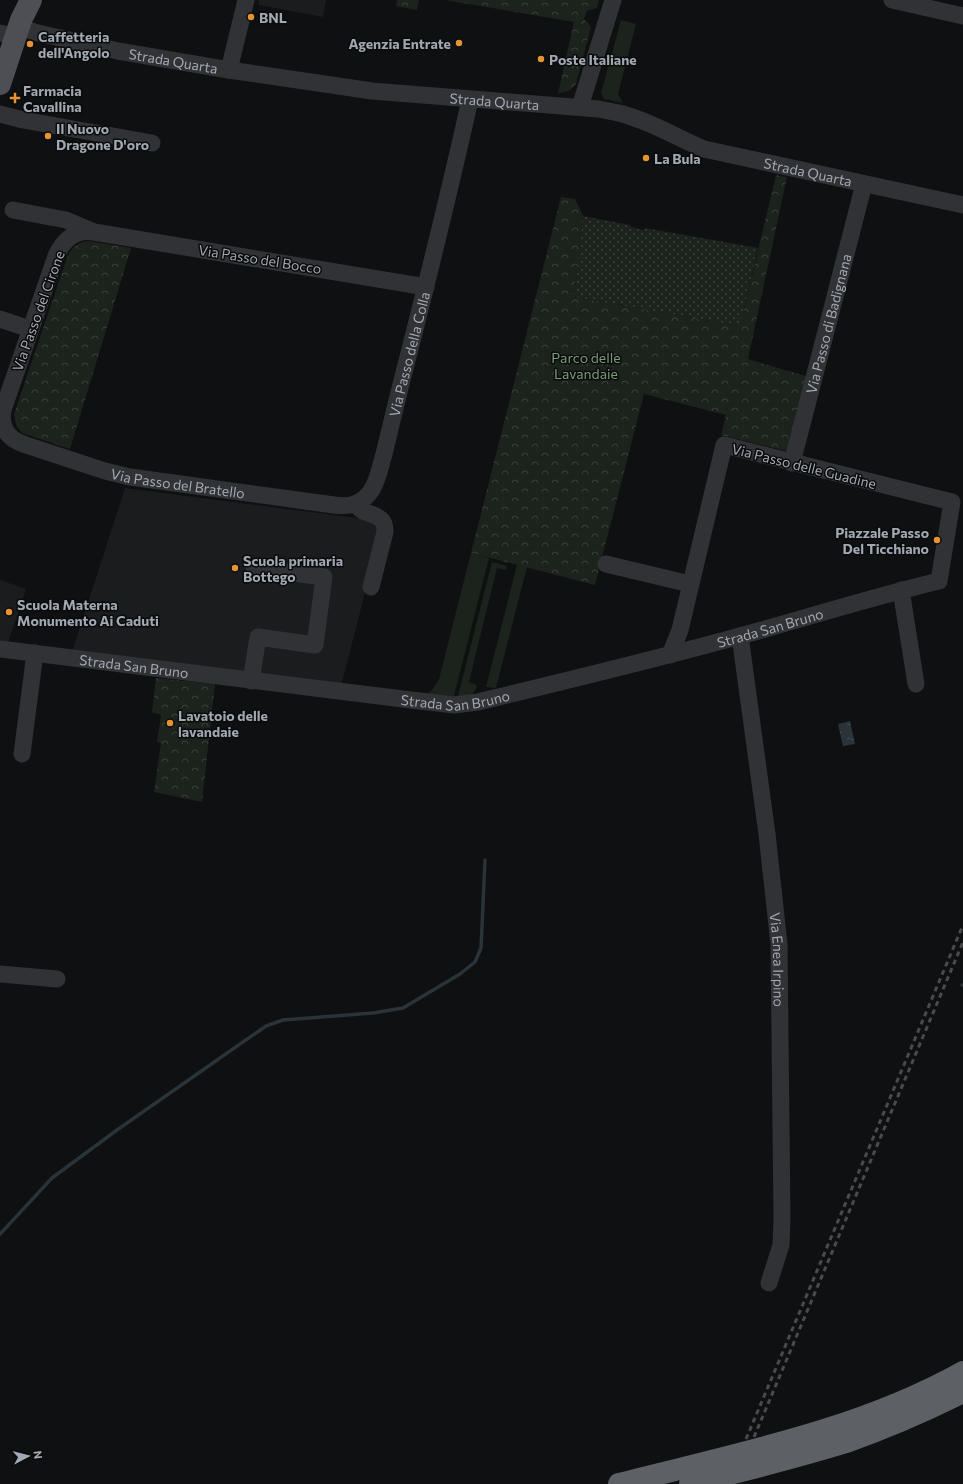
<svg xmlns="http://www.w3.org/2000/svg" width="963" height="1484" viewBox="0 0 963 1484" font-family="Commissioner,sans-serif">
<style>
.built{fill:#1b1c1d}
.grass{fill:#1c231c}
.park{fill:url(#park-crowns)}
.garden{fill:url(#garden-dots)}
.water{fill:url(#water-ripples)}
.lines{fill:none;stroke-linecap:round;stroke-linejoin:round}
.stream{stroke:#2a3338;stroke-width:3.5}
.minor{stroke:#313235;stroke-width:17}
.major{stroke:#4d4f54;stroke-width:22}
.rail{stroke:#484a4e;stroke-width:3;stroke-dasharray:5 4;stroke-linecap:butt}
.highway-bridge{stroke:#5d6166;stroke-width:22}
.poi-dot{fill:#e59333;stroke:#0a0b0c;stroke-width:1.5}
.labels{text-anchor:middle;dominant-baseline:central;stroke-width:3;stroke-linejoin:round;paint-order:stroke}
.poi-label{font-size:14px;font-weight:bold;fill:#a1a8b1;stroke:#0a0b0c;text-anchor:start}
.street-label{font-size:14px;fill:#a1a8b1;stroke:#0a0b0c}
.park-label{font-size:14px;fill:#7b9b79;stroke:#0a0b0c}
</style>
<defs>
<pattern id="park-crowns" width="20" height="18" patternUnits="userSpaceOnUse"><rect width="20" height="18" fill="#1c231c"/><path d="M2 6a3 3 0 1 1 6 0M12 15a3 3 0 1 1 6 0" fill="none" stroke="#3a403b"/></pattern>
<pattern id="garden-dots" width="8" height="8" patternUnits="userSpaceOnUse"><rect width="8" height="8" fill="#1c231c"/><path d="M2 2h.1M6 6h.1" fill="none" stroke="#3a403b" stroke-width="1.8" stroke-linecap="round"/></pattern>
<pattern id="water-ripples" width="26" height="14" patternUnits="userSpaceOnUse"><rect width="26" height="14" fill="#2a3338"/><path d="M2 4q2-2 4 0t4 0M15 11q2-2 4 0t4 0" fill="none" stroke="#464e52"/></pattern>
</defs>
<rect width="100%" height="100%" fill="#0f1011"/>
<path class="built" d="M259,0H326L323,17L259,5Z
M125,488L365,519L375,522L380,535L341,686L72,652Z
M0,580L26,589L8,643L0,642Z"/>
<path class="grass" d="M621,20L636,24L618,94L623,103L604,99L601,93Z
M471,553L489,558L454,696L444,697L427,694L433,689L439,679Z
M492,562L507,566L506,570L497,568L469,682L477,685C474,697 469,695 458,696Z
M517,565L527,567L496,688L486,687Z"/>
<path class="park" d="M397,0H419L417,10L396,6Z
M445,0H599L597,8L587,11L584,19L591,27L576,84C571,91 566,92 558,93L574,22Z
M776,175L787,177L748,359L809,377L791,452L721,435L726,415L644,394L595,585L471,553L561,197L575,199L583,216L574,297L740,326Z
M89,241L131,248L70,449L22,433L16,425L14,414L68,255C73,246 79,242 89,241Z
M156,678L215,684L202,802L154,792L161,743L157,742L161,715L152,712Z"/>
<path class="garden" d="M583,216L630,225L631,227L644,230L645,228L758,248L740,326L574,297Z"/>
<path class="water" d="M850,721L855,744L843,746L838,724Z"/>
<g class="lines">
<path class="stream" d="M962,985H963
M0,1234L52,1178L117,1130L266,1026L283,1020L373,1013L403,1008L460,974L475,962L481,948L485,860"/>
<g class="minor">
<path d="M892,0L963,16"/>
<path id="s1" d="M19,27L38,33L118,51L229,70L372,91L598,109C607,111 617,112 626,115C653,123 678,138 704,149L963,205"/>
<path d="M0,33L16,36"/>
<path d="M229,70L246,0"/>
<path d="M580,107L613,0"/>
<path d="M0,114L23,120L152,143"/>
<path d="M13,210L66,220L92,231"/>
<path id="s2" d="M426,287L94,232C76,229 63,240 56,256L3,410C0,427 7,438 23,444L105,471L130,477L334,505C349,507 361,505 371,491C378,481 380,467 384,454C389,434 394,413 399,392C424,295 448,198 470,100"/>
<path d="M0,319L30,329"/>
<path id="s3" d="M792,463L864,184"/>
<path d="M356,504C363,518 386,510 385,532L371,587"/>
<path d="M606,564L690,584"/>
<path d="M901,590L916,684"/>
<path id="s4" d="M740,636L767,834L779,944L782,1219L781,1245L769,1283"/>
<path id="s5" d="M0,649L403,699L454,705L478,702C565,681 653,660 740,636C806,618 872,597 939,581L952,502L724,445L680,630L670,655"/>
<path d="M251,681L258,637L315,645L324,577L254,568"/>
<path d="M22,754L35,653"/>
<path d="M0,974L57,979"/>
</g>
<path class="major" d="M0,84L21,20L31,0"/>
<path class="rail" d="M754,1437L963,942
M746,1439L963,925"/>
<path class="highway-bridge" d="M619,1484C736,1454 857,1431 963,1372
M690,1484C742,1471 794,1458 846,1442C886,1428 925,1411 963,1392"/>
</g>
<g class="poi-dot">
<circle cx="251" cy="17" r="4"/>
<circle cx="459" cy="43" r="4"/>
<circle cx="30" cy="44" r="4"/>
<circle cx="541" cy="59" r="4"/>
<path d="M13 92h4v4h4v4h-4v4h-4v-4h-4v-4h4z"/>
<circle cx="48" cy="136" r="4"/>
<circle cx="646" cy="158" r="4"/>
<circle cx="937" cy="540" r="4"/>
<circle cx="235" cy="568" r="4"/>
<circle cx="9" cy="612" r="4"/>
<circle cx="170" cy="723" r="4"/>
</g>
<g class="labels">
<g class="poi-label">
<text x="259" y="17">BNL</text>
<text x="38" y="36">Caffetteria<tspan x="38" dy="16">dell'Angolo</tspan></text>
<text x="451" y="43" text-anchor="end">Agenzia Entrate</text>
<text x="549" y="59">Poste Italiane</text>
<text x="23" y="90">Farmacia<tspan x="23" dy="16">Cavallina</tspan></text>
<text x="56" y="128">Il Nuovo<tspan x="56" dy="16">Dragone D'oro</tspan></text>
<text x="654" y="158">La Bula</text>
<text x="929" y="532" text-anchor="end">Piazzale Passo<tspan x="929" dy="16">Del Ticchiano</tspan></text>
<text x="243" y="560">Scuola primaria<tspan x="243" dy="16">Bottego</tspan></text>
<text x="17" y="604">Scuola Materna<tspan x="17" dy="16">Monumento Ai Caduti</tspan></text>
<text x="178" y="715">Lavatoio delle<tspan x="178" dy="16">lavandaie</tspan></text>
</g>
<g class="street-label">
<text stroke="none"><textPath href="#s1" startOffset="158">Strada Quarta</textPath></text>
<text stroke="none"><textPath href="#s1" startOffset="482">Strada Quarta</textPath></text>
<text stroke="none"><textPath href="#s1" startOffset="806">Strada Quarta</textPath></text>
<text transform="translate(260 259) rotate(9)">Via Passo del Bocco</text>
<text transform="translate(38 311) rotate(-70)">Via Passo del Cirone</text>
<text stroke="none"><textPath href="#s3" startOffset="144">Via Passo di Badignana</textPath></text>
<text stroke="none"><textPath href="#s2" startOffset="1094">Via Passo della Colla</textPath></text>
<text transform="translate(804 466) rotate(14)">Via Passo delle Guadine</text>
<text stroke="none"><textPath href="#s2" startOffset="752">Via Passo del Bratello</textPath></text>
<text stroke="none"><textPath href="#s5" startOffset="783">Strada San Bruno</textPath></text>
<text stroke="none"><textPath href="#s5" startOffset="135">Strada San Bruno</textPath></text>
<text stroke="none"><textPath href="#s5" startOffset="459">Strada San Bruno</textPath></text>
<text stroke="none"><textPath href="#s4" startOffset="326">Via Enea Irpino</textPath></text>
</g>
<g class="park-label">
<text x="586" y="357">Parco delle<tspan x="586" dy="16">Lavandaie</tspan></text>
</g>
</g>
<g transform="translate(28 1456) rotate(83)" stroke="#0a0b0c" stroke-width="3" paint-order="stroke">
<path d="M0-3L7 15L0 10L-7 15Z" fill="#a1a8b1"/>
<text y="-6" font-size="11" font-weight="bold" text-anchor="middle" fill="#a1a8b1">N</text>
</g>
</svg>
